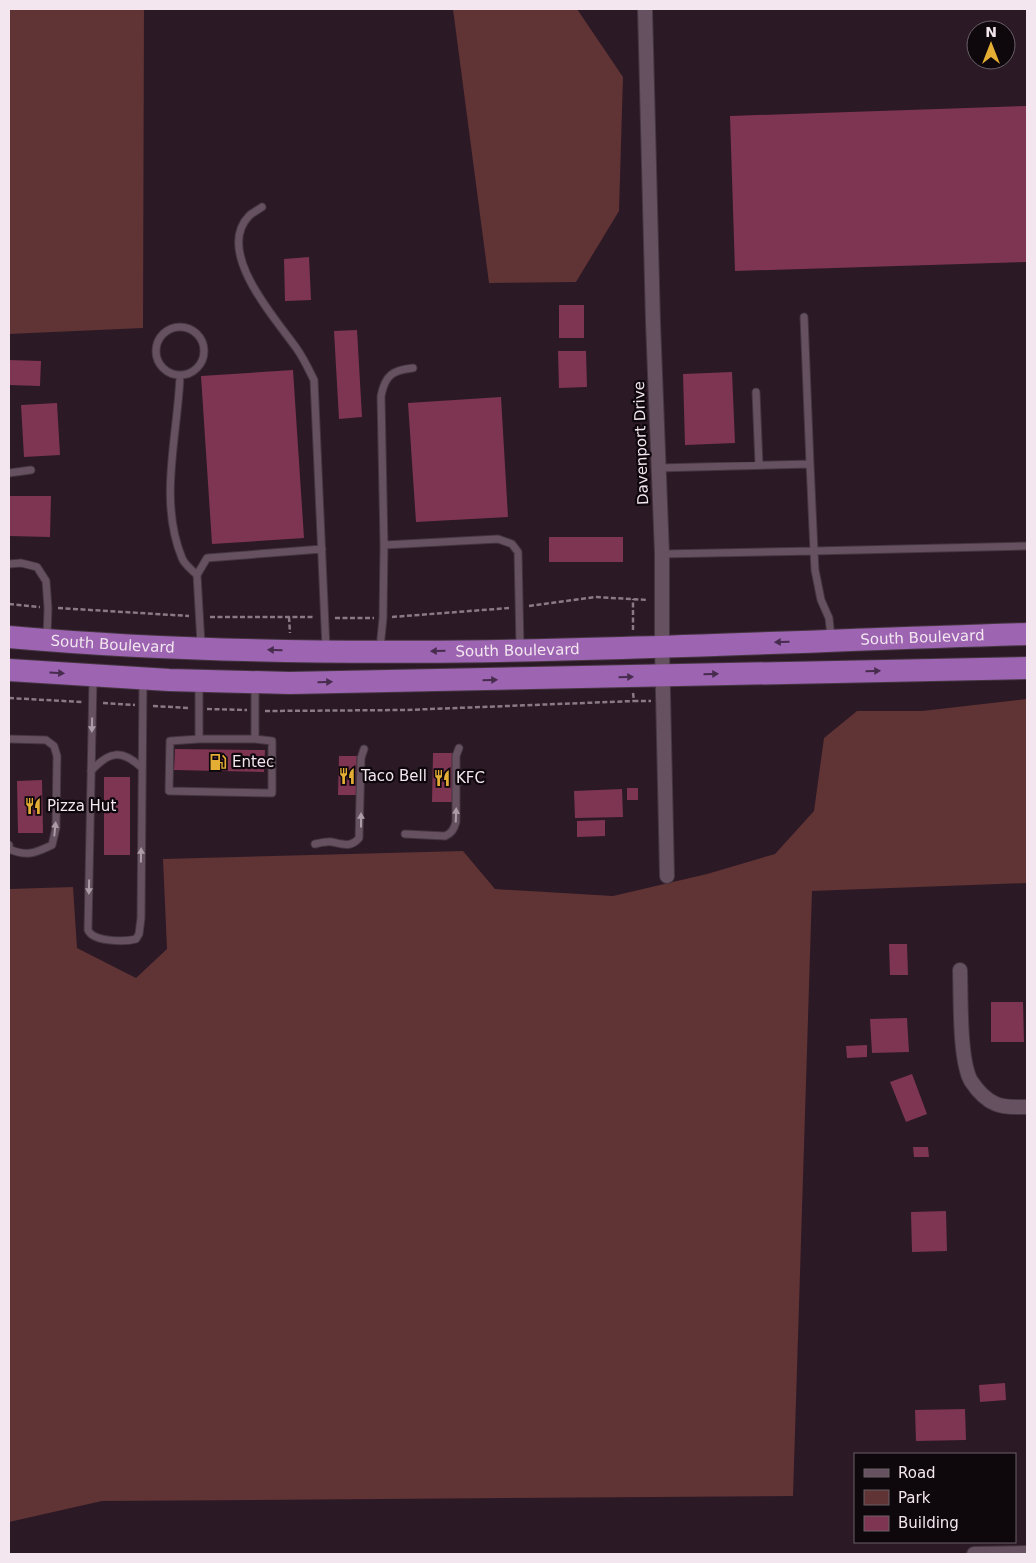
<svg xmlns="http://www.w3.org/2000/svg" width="1036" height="1563" viewBox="0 0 1036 1563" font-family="'DejaVu Sans',sans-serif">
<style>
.green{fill:#603334}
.building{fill:#7e3552}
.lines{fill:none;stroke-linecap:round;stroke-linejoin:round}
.service-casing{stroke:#443640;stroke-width:9}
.minor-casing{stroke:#443640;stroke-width:16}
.trunk-casing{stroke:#443640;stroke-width:24}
.path{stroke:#897a85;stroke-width:2.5;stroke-dasharray:5 2.5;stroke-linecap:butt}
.service{stroke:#665160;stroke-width:7}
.minor{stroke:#665160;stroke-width:14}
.trunk{stroke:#9c64b1;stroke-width:22}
.oneway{fill:#472c4e}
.oneway2{fill:#ac9ca8}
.labels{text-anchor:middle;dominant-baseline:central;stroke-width:4.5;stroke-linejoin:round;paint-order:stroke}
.street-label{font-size:15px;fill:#f3e6ef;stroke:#0e070c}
.poi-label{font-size:15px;fill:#f3e6ef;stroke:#0e070c;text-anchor:start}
</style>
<rect width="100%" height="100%" fill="#2b1926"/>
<path class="green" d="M9,9H144L143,328L9,334Z
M453,9H577L623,77L619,211L576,282L489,283Z
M1027,699V883L812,891L793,1496L102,1501L9,1522V889L73,887L77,948L136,978L167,949L163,859L463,851L495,889L613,896L707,874L775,854L814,811L824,738L857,711H922Z"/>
<path class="building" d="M1027,106V262L735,271L730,116Z
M309,257L311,300L285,301L284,259Z
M559,305H584V338H559Z
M357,330L362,417L339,419L334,331Z
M558,351H586L587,387L559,388Z
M9,360L41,361L40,386L9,385Z
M293,370L304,538L212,544L201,376Z
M732,372L735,443L685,445L683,374Z
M501,397L508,517L416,522L408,403Z
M57,403L60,455L24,457L21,405Z
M9,496H51L50,537L9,536Z
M549,537H623V562H549Z
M175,749L265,750L264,772L174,770Z
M433,753H452V802H432Z
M339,756H357L356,795H338Z
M104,777H130V855H104Z
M42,780L43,833H18L17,781Z
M627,788H638V800H627Z
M622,789L623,817L575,818L574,791Z
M605,820V836L577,837V821Z
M889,944H907L908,975H890Z
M991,1002H1023L1024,1042H991Z
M907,1018L909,1052L872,1053L870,1019Z
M867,1045V1057L847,1058L846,1046Z
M912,1074L927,1114L906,1122L890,1082Z
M913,1147H928L929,1157H914Z
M946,1211L947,1251L912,1252L911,1212Z
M1005,1383L1006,1400L980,1402L979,1385Z
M965,1409L966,1440L916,1441L915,1410Z"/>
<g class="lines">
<g class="service-casing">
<path id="service" d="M262,207C258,210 253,212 249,216C214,252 277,320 297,349C304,359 309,370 314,380L326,648
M804,317L810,464
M156 351a24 24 0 1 1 48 0a24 24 0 1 1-48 0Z
M180,375C178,435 158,500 182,558C184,564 192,570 197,575
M756,392L759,465
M658,468L810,464L814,551L662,554
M9,473L31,470
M384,545L381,396C385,375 393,370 413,368
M9,564L21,563L37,567L46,581L48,608L47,637
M831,637L829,618L821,600L815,570L814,551L1027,546
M201,644L197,575L207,558L322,549
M380,648L383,618L384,545L498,539L512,544L518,552L520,647
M93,679L88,930C93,942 125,942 136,939L139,934L141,918L143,681
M199,684V739H255V686
M9,739L46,740L54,746L57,756L56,828L52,845C35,853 27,857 9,849V845
M199,739L170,741L169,791L272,793V741L255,739
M91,771C109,751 122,749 142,768
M405,834L445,836C452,833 454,829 456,822V756L459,748
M315,844C320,843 327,841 332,842C342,844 351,848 359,838L361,758L364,749"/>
</g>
<g class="minor-casing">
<path id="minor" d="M645,9L653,322L662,554V647L667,876
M960,970C961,996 959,1060 971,1081C977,1090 986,1100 996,1104C1005,1108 1018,1107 1027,1107
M974,1554L1027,1553"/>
</g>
<g class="trunk-casing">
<g id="trunk">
<path id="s1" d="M9,637C347,667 688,644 1027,634"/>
<path d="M9,670L169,680L290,683L1027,668"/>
</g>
</g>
<path class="path" d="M9,604L40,607
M529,606L595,597L648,600
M58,608L189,616
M210,617H314
M289,617L290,633
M392,617L509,608
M335,618H374
M633,630V599
M633,693L634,701H651
M9,698L82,702
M103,703L135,705
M153,706L189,708
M207,709L247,710
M265,711L406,710L634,701"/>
<use href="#service" class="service"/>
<use href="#minor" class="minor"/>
<use href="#trunk" class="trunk"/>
</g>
<defs><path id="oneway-solid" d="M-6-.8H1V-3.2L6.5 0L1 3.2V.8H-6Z" transform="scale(1.25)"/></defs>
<g class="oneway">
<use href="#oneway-solid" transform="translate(782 642) rotate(178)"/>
<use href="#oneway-solid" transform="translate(275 650) rotate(-179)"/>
<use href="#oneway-solid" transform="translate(438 651) rotate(179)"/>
<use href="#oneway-solid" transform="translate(873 671) rotate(-1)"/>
<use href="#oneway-solid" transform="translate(57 673) rotate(4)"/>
<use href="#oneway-solid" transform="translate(711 674) rotate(-1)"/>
<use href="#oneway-solid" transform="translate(626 677) rotate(-1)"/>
<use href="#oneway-solid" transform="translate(490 680) rotate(-1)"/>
<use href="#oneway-solid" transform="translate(325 682) rotate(-1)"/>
</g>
<g class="oneway2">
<use href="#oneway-solid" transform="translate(92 725) rotate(91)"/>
<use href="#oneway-solid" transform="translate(456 815) rotate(-88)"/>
<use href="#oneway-solid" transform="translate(361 820) rotate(-90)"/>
<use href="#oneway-solid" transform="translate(55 829) rotate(-84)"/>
<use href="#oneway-solid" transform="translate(141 855) rotate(-89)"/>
<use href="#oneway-solid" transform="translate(89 887) rotate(91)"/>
</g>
<defs>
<g id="fuel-bare" transform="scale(1.35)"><path d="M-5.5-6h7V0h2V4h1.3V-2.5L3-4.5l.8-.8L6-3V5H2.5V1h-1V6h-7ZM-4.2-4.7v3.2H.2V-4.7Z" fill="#e4ae35" stroke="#0e070c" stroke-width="2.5" paint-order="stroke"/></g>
<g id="restaurant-bare" transform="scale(1.35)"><path d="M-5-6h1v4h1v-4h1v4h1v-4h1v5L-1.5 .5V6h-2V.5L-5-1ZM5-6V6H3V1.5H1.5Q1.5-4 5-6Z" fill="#e4ae35" stroke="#0e070c" stroke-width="2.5" paint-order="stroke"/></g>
</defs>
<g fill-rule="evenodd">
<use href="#fuel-bare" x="218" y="762"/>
<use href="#restaurant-bare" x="347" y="776"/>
<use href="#restaurant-bare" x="442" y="778"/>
<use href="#restaurant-bare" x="33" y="806"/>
</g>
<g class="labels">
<g class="street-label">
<text transform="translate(641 443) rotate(-92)">Davenport Drive</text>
<text stroke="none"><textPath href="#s1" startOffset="914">South Boulevard</textPath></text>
<text stroke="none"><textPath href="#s1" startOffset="104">South Boulevard</textPath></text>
<text stroke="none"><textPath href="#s1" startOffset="509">South Boulevard</textPath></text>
</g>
<g class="poi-label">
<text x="232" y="762">Entec</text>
<text x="361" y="776">Taco Bell</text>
<text x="456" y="778">KFC</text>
<text x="47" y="806">Pizza Hut</text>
</g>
</g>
<rect width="1036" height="1563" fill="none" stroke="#f3e6ef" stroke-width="20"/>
<rect x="854" y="1453" width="162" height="90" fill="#0e070c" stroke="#6a6067"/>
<rect x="864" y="1469" width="25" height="8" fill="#665160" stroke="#6a6067"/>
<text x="898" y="1478" font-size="15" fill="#f3e6ef">Road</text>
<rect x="864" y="1490" width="25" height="15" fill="#603334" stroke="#6a6067"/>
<text x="898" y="1503" font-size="15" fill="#f3e6ef">Park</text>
<rect x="864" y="1516" width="25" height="15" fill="#7e3552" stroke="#6a6067"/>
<text x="898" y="1528" font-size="15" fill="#f3e6ef">Building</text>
<g transform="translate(991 45)"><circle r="24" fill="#0e070c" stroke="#6a6067"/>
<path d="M0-4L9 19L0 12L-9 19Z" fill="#e4ae35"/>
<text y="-8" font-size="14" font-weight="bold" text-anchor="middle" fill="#f3e6ef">N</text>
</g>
</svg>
